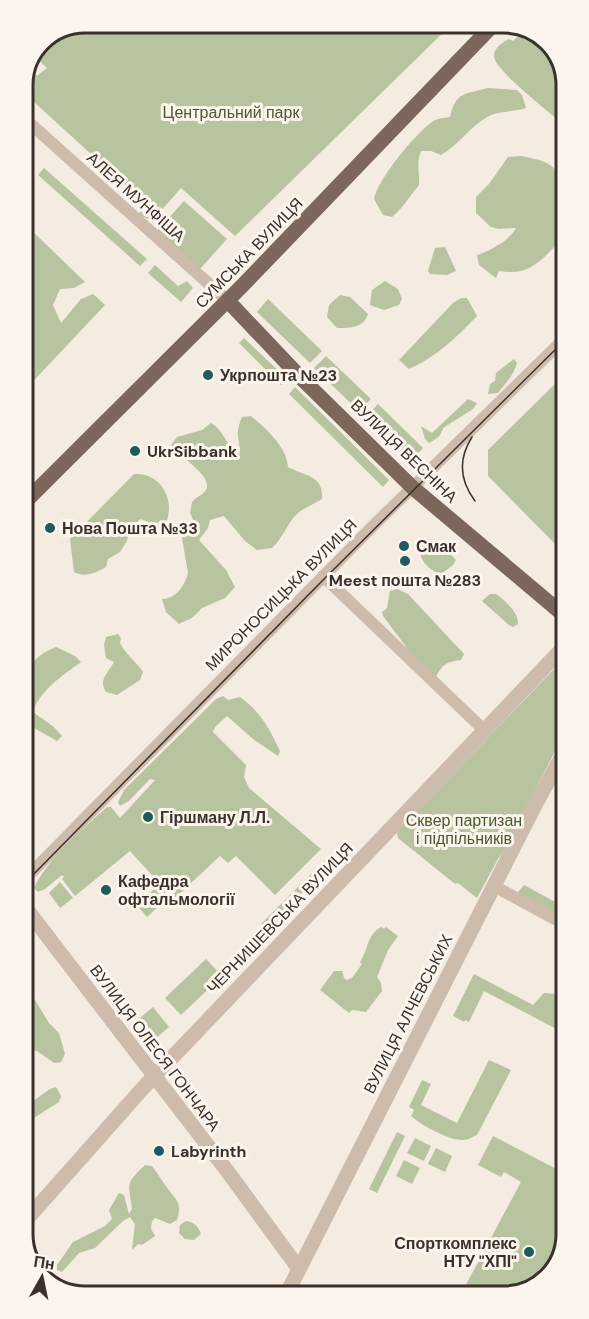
<svg xmlns="http://www.w3.org/2000/svg" width="589" height="1319" viewBox="0 0 589 1319" font-family="'DM Sans',sans-serif">
<style>
.green{fill:#b8c4a0}
.lines{fill:none;stroke-linecap:round;stroke-linejoin:round}
.minor{stroke:#cdbbac;stroke-width:12}
.tertiary{stroke:#cdbbac;stroke-width:15}
.primary{stroke:#7d675c;stroke-width:15}
.tram{stroke:#3b302b;stroke-width:1.5}
.poi-dot{fill:#1f5a5e;stroke:#fbf5ee;stroke-width:2}
.labels{text-anchor:middle;dominant-baseline:central;stroke-width:6;stroke-linejoin:round;paint-order:stroke}
.park-label{font-size:16px;fill:#4a5a2e;stroke:#fbf5ee}
.street-label{font-size:16px;fill:#3b302b;stroke:#fbf5ee}
.poi-label{font-size:16px;font-weight:bold;fill:#3b302b;stroke:#fbf5ee;text-anchor:start}
.rim{fill:none;stroke:#3b302b;stroke-width:3}
</style>
<rect width="100%" height="100%" fill="#f4ebe1"/>
<path class="green" d="M85,23H453L235,236L181,188L152,221L140,215L138,197L23,92V82L28,69L37,76L47,68L34,56L41,41Z
M525,29L542,36L563,65V125C552,113 492,69 494,55C494,48 503,42 509,39L513,41Z
M488,88L517,90L522,95L526,108C514,112 498,111 489,116C470,126 459,145 441,155L431,151H421C416,164 420,173 419,185C410,196 402,209 392,217L383,215L374,199C378,179 414,135 432,122C437,118 444,118 450,117C456,91 466,94 488,88Z
M521,156C529,158 538,159 545,162C572,175 563,213 564,237C543,258 531,277 499,271L496,278L479,265L477,255C491,250 509,241 516,228L499,229L491,227L476,213V197L489,184L508,157Z
M44,168L147,259L140,266L38,175Z
M184,201L227,239L200,269L157,231Z
M26,225L85,282L74,288L60,289L53,305L61,323L81,299L93,294L105,305L23,392V227Z
M445,247L456,271L447,275L430,274L428,271L435,248Z
M155,265L178,286L187,281L193,288L181,302L148,273Z
M385,281L398,289L402,299L399,305L384,310L370,305L372,290Z
M340,295L350,297L368,314C364,328 350,328 337,328L327,317L329,305Z
M461,298H467L477,316C456,338 436,357 409,369L399,360L453,303Z
M268,299L322,351L310,363L257,312Z
M244,338L287,379L281,385L239,343Z
M326,356L371,399L359,411L314,368Z
M514,359L517,363C514,375 506,383 498,393L488,394L490,384L495,381L496,373Z
M564,375V553L488,476V450Z
M295,387L389,480L383,487L289,394Z
M468,399L477,403L473,409L443,428C441,436 437,439 429,443L425,439L421,426L432,433Z
M378,404L423,448L410,462L365,418Z
M251,416C266,429 287,447 288,467C304,476 324,475 322,499C313,505 302,508 294,517C286,527 283,537 272,548L257,550L245,541L224,516L210,520L208,528L199,540L226,570L235,587L225,598L202,608L192,618L179,624L166,612L162,599C177,598 184,587 188,573L182,538L187,529L192,527L194,522L190,513L192,502C196,497 203,495 206,490C214,476 178,456 171,445L177,437L202,430L211,423C224,430 226,447 240,454C240,437 234,437 242,417Z
M134,474C160,472 176,499 166,523L149,522L140,519L129,532L127,541L120,552L108,559L106,567C95,573 85,578 74,572L70,539Z
M422,537C436,540 447,550 456,560L453,565L440,575C423,566 416,556 422,537Z
M397,589L408,594L464,654L461,660C447,662 442,664 436,677L416,660L383,616L382,612L387,608L390,591Z
M490,594H496C506,602 518,611 518,624L513,627L509,625L482,601Z
M118,634L121,638L120,643C126,655 136,661 143,672L140,680L117,695L106,692C98,680 108,673 114,662L106,658L104,645L106,637Z
M56,647L75,656L81,662C62,676 40,690 33,712L54,727L62,736L57,741L27,724L24,719V676C29,663 42,652 56,647Z
M560,663L565,664V732L502,854L499,857L477,898L458,883L455,884L398,838L397,832Z
M223,696L228,700L240,697C261,712 269,728 280,751L278,756L253,739L227,716L215,727L213,732L246,765L244,777L249,788L321,849L275,895L236,856L228,863L220,856L174,899L170,896L147,917L137,905L160,884L130,851L75,896L62,879L64,877L62,875L45,889L38,892L34,888C47,859 83,829 107,807H111L120,818L155,780L150,779L129,801L120,806L118,802L124,790L216,699Z
M329,856L334,861L266,929L261,924Z
M60,882L73,898L60,908L49,893Z
M524,885L566,908V922L520,897L518,892Z
M381,927L384,929L386,927L398,936L388,950L377,977L381,983L382,991L366,1012L352,1010L349,1013L320,990L334,971H342L344,978L347,980L352,978L362,964L360,962C368,951 367,934 381,927Z
M206,959L222,976L181,1015L165,998Z
M474,974L533,1005L544,993L557,994L566,997V1034L484,991L469,1022L465,1020L464,1022L453,1016Z
M25,987L29,990L49,1023L59,1033L65,1054L61,1062L54,1063L37,1051L32,1050L25,1045Z
M153,1007L169,1027L156,1038L140,1018Z
M489,1060L511,1070L477,1135C472,1137 468,1140 463,1140C450,1141 421,1125 411,1116L414,1110L409,1107L422,1080L431,1084L421,1105L457,1123Z
M56,1087L61,1096L59,1102L26,1123V1106L50,1089Z
M397,1132L405,1136L377,1193L369,1189Z
M493,1136L566,1174V1234L554,1272L524,1293L461,1294L521,1182L504,1172L501,1177L478,1165Z
M415,1138L431,1146L424,1161L407,1153Z
M436,1148L452,1156L445,1172L428,1164Z
M404,1160L420,1168L412,1184L396,1176Z
M145,1165L152,1166C157,1173 161,1179 166,1186C175,1200 183,1201 177,1220L170,1224L155,1218L152,1221L151,1229L155,1236L142,1245L138,1244L132,1250L135,1224L130,1217L123,1221L95,1248L79,1253L62,1272L57,1270V1265L73,1242L105,1226L112,1219L109,1210L119,1193L124,1195L129,1214L132,1209C129,1183 124,1185 145,1165Z
M186,1221C195,1223 198,1226 201,1234L194,1240L185,1239L179,1233L180,1225Z"/>
<g class="lines">
<path class="minor" d="M23,117L228,301
M323,576L484,730
M25,879L374,525L564,339
M494,886L566,925"/>
<path class="tertiary" d="M25,907L228,1172L299,1269
M26,1220L143,1088L565,646
M286,1295L535,805L565,751"/>
<path class="primary" d="M228,301L300,377L412,487L565,616
M24,503L242,286L495,23"/>
<path class="tram" d="M472,437C458,459 460,481 475,501
M25,883L325,578L564,341"/>
</g>
<g class="poi-dot">
<circle cx="208" cy="375" r="6"/>
<circle cx="135" cy="451" r="6"/>
<circle cx="50" cy="528" r="6"/>
<circle cx="404" cy="546" r="6"/>
<circle cx="405" cy="561" r="6"/>
<circle cx="148" cy="817" r="6"/>
<circle cx="106" cy="890" r="6"/>
<circle cx="159" cy="1151" r="6"/>
<circle cx="529" cy="1252" r="6"/>
</g>
<g class="labels">
<g class="park-label">
<text x="231" y="112">Центральний парк</text>
<text x="464" y="820">Сквер партизан<tspan x="464" dy="18">і підпільників</tspan></text>
</g>
<g class="street-label">
<text transform="translate(136 197) rotate(42)">АЛЕЯ МУНФІША</text>
<text transform="translate(249 253) rotate(-46)">СУМСЬКА ВУЛИЦЯ</text>
<text transform="translate(404 451) rotate(44)">ВУЛИЦЯ ВЕСНІНА</text>
<text transform="translate(281 595) rotate(-45)">МИРОНОСИЦЬКА ВУЛИЦЯ</text>
<text transform="translate(280 918) rotate(-46)">ЧЕРНИШЕВСЬКА ВУЛИЦЯ</text>
<text transform="translate(408 1014) rotate(-63)">ВУЛИЦЯ АЛЧЕВСЬКИХ</text>
<text transform="translate(155 1048) rotate(53)">ВУЛИЦЯ ОЛЕСЯ ГОНЧАРА</text>
</g>
<g class="poi-label">
<text x="220" y="375">Укрпошта №23</text>
<text x="147" y="451">UkrSibbank</text>
<text x="62" y="528">Нова Пошта №33</text>
<text x="416" y="546">Смак</text>
<text x="405" y="580" text-anchor="middle">Meest пошта №283</text>
<text x="160" y="817">Гіршману Л.Л.</text>
<text x="118" y="881">Кафедра<tspan x="118" dy="18">офтальмології</tspan></text>
<text x="171" y="1151">Labyrinth</text>
<text x="517" y="1243" text-anchor="end">Спорткомплекс<tspan x="517" dy="18">НТУ "ХПІ"</tspan></text>
</g>
</g>
<path d="M0 0H589V1319H0ZM85 33H504A52 52 0 0 1 556 85V1234A52 52 0 0 1 504 1286H85A52 52 0 0 1 33 1234V85A52 52 0 0 1 85 33Z" fill="#fbf5ee" fill-rule="evenodd"/>
<path class="rim" d="M85 33H504A52 52 0 0 1 556 85V1234A52 52 0 0 1 504 1286H85A52 52 0 0 1 33 1234V85A52 52 0 0 1 85 33Z"/>
<g transform="translate(42 1277) rotate(9)" stroke="#fbf5ee" stroke-width="4.5" paint-order="stroke">
<path d="M0-4.5L10 22L0 15L-10 22Z" fill="#3b302b"/>
<text y="-9" font-size="16" font-weight="bold" text-anchor="middle" fill="#3b302b">Пн</text>
</g>
</svg>
